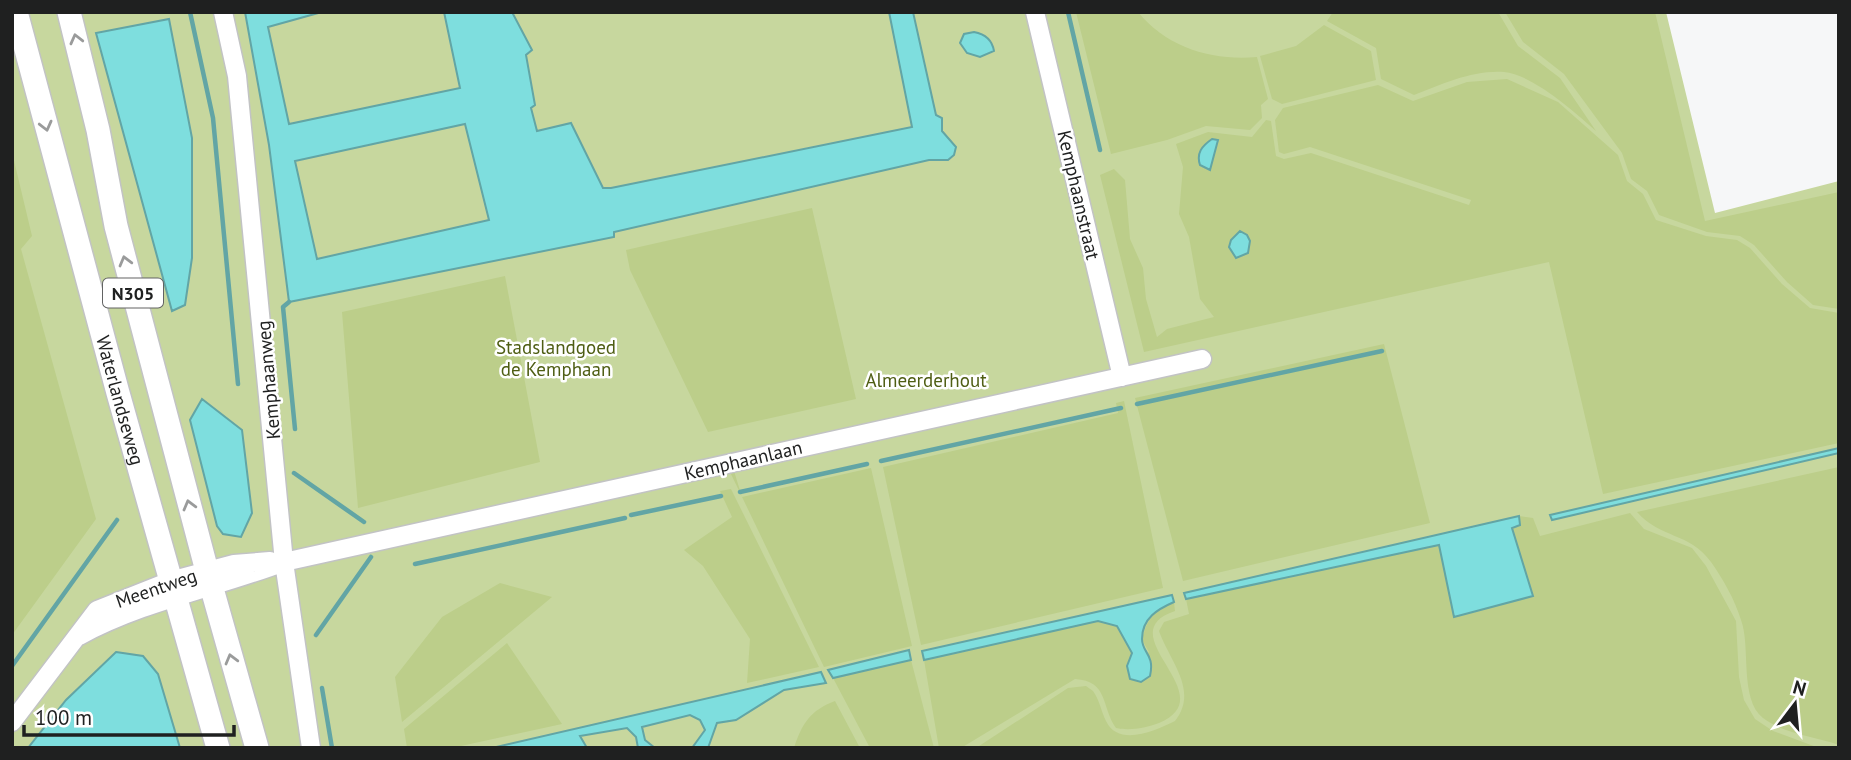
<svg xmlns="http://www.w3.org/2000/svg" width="1851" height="760" viewBox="0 0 1851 760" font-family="'PT Sans',sans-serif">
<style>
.green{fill:#c7d79e}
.forest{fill:#bcce8a}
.water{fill:#7edede;stroke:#62a5a5;stroke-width:2;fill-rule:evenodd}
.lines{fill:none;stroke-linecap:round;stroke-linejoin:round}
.stream{stroke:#62a5a5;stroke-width:4.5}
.minor-casing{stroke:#c2c3c4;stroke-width:21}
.major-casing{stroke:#c2c3c4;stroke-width:26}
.minor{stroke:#fff;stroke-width:18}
.major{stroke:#fff;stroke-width:23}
.oneway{stroke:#9a9b9b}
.labels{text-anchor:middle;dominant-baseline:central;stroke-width:5;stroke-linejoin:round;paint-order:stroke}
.shield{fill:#fff;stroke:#626363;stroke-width:2}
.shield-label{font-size:18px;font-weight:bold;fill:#1f2020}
.street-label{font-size:19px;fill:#1f2020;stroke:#fff}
.park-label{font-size:19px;fill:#4f5e14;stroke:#fff}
</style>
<rect width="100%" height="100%" fill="#f6f7f8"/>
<path class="green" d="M12,12H1666L1715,213L1839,181V748H12Z"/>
<path class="forest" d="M1076,12H1138C1167,48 1213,61 1257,57L1268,99L1261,105L1262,118L1250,130L1206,126L1167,140L1111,154Z
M1333,12H1498L1518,46L1560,78L1596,131C1576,113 1532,74 1504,72C1472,70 1443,84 1414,95L1381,79L1376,48L1327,21Z
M1505,12H1655L1705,221L1839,192V309L1813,305L1787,282L1754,245L1740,236L1707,232L1659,215L1647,191L1631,179L1622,153L1564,74L1523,42Z
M1324,25L1371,51L1376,80L1282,104L1272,99L1260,56L1296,46Z
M1507,79L1558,102L1618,155L1627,181L1643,194L1656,220L1706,236L1737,240L1750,248L1782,284L1810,308L1839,313V443L1603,494L1549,262L1144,352L1100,175L1114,169L1125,180L1130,239L1143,268L1146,299L1157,337L1167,329L1214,317L1200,299L1189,237L1179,214L1183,167L1176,144L1208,132L1252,137L1266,120L1271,121L1276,156L1284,159L1311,153L1469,205L1471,200L1310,147L1284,154L1279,152L1275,120L1283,108L1378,85L1413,101L1467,82Z
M12,152L32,236L21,249L96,519L12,635Z
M812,208L856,399L708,432L630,270L626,250Z
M505,276L540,462L358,508L342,312Z
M1384,344L1430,523L1183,581L1135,398Z
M1124,401L1163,588L921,645L883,467L1118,413L1116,403Z
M1839,467V745C1814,736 1784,734 1763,718C1739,699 1751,646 1741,620C1735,600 1723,579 1711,562C1689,532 1661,539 1637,512Z
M871,468L912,646L824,667L730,472L734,471L742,497Z
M731,489L819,667L747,683L750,639L703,566L684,550L732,517L720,491Z
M1630,513L1644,529L1692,548L1706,566L1736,621L1739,677L1744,700L1755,719L1773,731L1819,748H976L1068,688L1086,686L1093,691C1100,701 1101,711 1106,721C1119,748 1156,730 1175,721C1199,690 1170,662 1159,631L1164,622L1189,614L1186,599L1439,545L1454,616L1512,528L1520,525L1519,516L1533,518L1540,536Z
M500,583L552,597L402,722L395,677L442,617Z
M1174,602L1175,611C1106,634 1226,695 1159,723C1146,728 1129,731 1116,728C1101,707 1109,681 1075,679L961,748H939L924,660L1098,621L1117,626L1132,653L1127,666L1149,652L1142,640C1147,619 1153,610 1174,602Z
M507,643L562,724L452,748H407L404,729Z
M911,660L934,748H870L833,678Z
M835,701L860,748H794C802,723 811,710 835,701Z"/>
<path class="water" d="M245,12H322L268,27L289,124L460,88L444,12H512L532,50L526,55L535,105L531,108L537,131L571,123L603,188H611L912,127L889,12H913L936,115L942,118V131L956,147L954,155L948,160H929L614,232V237L289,302L269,145ZM465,124L489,220L317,259L295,161Z
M169,19L192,138V258L185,305L172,311L96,33Z
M974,32C985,34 992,39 994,51L980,57L967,53L960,43L964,34Z
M1212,139L1218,140L1210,170L1200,165C1196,153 1202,146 1212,139Z
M1240,231L1247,235L1250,241L1248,253L1236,258L1229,247L1231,240Z
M202,399L242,430L252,513L241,537L223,534L217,526L190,420Z
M1839,448V453L1552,520L1550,515Z
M1519,516L1520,525L1512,528L1533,596L1454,617L1439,545L1186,599L1184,593Z
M1172,595L1174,602C1158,609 1142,618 1142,639C1142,653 1155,654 1150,676L1141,682L1130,679L1127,666L1132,653L1117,626L1098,621L924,660L922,651Z
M909,650L911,660L833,678L828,670Z
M116,652L143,656L158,674L180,748H28L66,700Z
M821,672L826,683L784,690L736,720L717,723L708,748H692L705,730L700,720L690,715L642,727L645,740L655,748H638L636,737L627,728L580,736L587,748H492Z"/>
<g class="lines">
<path class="stream" d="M190,12L213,118L238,384
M1068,12L1100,150
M289,302L283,307L295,429
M1137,404L1382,351
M881,461L1121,408
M294,473L364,522
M740,492L867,464
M631,515L721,496
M415,564L625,518
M316,635L371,557
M12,666L117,520
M322,688L332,748"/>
<g class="minor-casing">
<path id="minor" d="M223,12L237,76L284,562L311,748
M1035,12L1122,377
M79,636C143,601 216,588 284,562L1202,359
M12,722L97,610L170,581L234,564L270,561"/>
</g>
<g class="major-casing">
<g id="major">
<path id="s1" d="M16,12L118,393L218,748"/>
<path d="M69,12L98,130L116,226L207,571L257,748"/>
</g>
</g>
<use href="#minor" class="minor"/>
<use href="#major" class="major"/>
</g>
<defs><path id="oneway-chevron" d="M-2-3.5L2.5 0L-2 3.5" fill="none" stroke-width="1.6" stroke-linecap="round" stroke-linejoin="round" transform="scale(1.75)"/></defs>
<g class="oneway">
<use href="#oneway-chevron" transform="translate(76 39) rotate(-104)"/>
<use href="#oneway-chevron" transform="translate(46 126) rotate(76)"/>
<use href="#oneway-chevron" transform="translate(125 261) rotate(-105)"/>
<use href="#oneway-chevron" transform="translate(189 505) rotate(-105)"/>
<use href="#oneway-chevron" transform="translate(231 659) rotate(-105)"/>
</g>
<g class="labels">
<rect class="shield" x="103" y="278.5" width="60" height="29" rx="5"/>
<g class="shield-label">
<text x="133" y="293">N305</text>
</g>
<g class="street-label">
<text transform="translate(1079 195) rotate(77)">Kemphaanstraat</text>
<text transform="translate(268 380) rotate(-95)">Kemphaanweg</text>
<text stroke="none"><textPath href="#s1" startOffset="402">Waterlandseweg</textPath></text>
<text transform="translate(743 460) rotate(-13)">Kemphaanlaan</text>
<text transform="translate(156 588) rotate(-19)">Meentweg</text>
</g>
<g class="park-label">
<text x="556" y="347">Stadslandgoed<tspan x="556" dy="22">de Kemphaan</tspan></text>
<text x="926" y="380">Almeerderhout</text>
</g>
</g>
<rect width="1851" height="760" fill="none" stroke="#1f2020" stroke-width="28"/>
<g transform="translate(1795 704) rotate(16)" stroke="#ffffff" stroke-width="5" paint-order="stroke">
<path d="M0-5L12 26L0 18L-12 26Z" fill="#1f2020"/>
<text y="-10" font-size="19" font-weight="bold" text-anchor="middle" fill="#1f2020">N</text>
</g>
<path d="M24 725v10h210v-10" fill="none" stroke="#1f2020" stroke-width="3.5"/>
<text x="35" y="725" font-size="21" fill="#1f2020" stroke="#ffffff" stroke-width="5" paint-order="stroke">100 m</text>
</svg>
